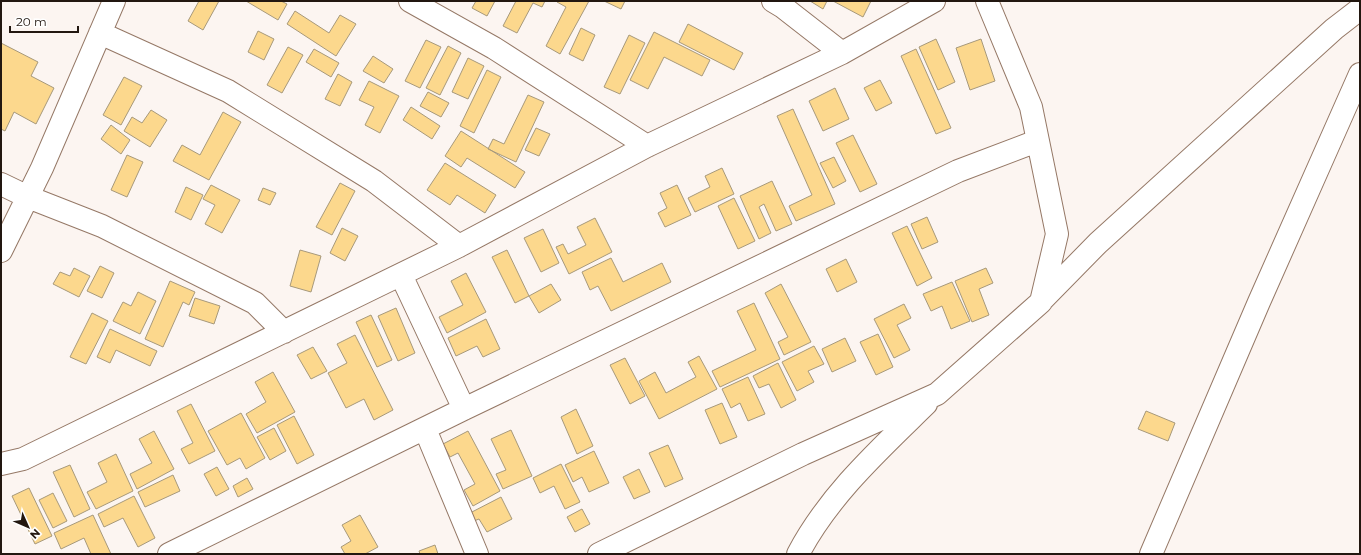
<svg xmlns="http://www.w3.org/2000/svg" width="1361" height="555" viewBox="0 0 1361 555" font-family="Montserrat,sans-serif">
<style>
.building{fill:#fcd88d;stroke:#a7997b}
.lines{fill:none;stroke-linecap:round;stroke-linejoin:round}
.minor-casing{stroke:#957866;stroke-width:24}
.minor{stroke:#fff;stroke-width:22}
</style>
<rect width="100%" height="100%" fill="#fcf5f1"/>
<path class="building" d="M199,1H219L203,30L188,21Z
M246,1H281L287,4L278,20Z
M476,1H495L487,16L472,8Z
M516,1H545L542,7L533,3L517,33L503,26Z
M558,1H589L560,54L546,46L566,7L557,2Z
M604,1H625L621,9Z
M810,1H827L823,9Z
M833,1H871L863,17Z
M295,11L329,33L340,15L356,24L336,56L287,24Z
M688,24L743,53L734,70L679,42Z
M581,28L595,35L583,61L569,54Z
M258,31L274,39L264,60L248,52Z
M654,32L710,60L702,76L664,57L648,89L630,80Z
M629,35L645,43L620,94L604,87Z
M936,39L955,82L938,90L919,47Z
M981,39L995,81L970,90L956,48Z
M426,40L441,47L420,88L405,81Z
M1,43L38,62L31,76L54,88L36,124L14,112L5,131L1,129Z
M448,46L461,53L440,95L426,88Z
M288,47L303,55L282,93L267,85Z
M314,49L339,63L331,77L306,62Z
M916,49L951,128L936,134L901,56Z
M373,56L393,69L384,83L363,71Z
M468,58L484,66L468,99L452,92Z
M487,70L501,77L474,133L460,126Z
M338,74L352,82L340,106L325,99Z
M124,77L142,86L121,125L103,115Z
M880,80L892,103L876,111L864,88Z
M369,81L399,96L380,133L365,125L374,107L359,100Z
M835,88L849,119L823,131L809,101Z
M428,92L449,103L441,117L420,106Z
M528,95L544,102L516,162L488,149L493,139L504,144Z
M411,107L440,126L432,139L403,120Z
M793,109L835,204L796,221L789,206L812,195L777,116Z
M151,110L167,120L150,147L124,131L132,117L142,123Z
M223,112L241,122L209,180L173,161L182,145L200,155Z
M111,125L130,140L121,154L101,139Z
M536,128L550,134L539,156L525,150Z
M461,131L525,172L515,188L467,158L461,167L445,156Z
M853,135L877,184L860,192L836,143Z
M127,155L143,162L127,197L111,190Z
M834,157L846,181L833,188L820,163Z
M445,163L496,195L485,213L457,195L450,205L427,190Z
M722,168L734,194L695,212L688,198L710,187L705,176Z
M772,181L792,224L776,231L764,204L759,207L771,233L759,239L740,196Z
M340,183L355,191L332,235L316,227Z
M211,185L240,200L222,233L205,224L215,205L203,199Z
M677,185L691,215L665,227L658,213L667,208L660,193Z
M186,187L203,195L191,220L175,212Z
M263,188L276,193L270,205L258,200Z
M734,198L755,241L738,249L718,206Z
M927,217L938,242L922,249L911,224Z
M595,218L612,252L569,274L556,247L563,244L568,254L586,245L577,227Z
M907,226L932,278L917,286L892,233Z
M342,228L358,236L345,261L330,253Z
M543,229L559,263L541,272L524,238Z
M300,250L321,256L311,292L290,286Z
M507,250L529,296L515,303L492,257Z
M611,258L623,282L662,263L671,282L611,311L598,286L590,290L582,272Z
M846,259L857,282L837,292L826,269Z
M100,266L114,273L102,298L87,291Z
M74,268L90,276L79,297L53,284L60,272L70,276Z
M986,268L993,283L979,289L989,315L972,322L955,281Z
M466,273L486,312L447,333L439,317L463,305L451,281Z
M170,281L195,292L189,305L183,302L163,347L145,339Z
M952,282L970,321L951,329L942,306L931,311L923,294Z
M551,284L561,300L539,313L529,296Z
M781,284L811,342L784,355L778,342L788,337L765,293Z
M138,292L156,301L140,334L113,321L123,302L131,306Z
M195,298L220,306L214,324L189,316Z
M754,303L780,359L720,387L712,371L756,350L737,311Z
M904,304L911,318L897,325L910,350L894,358L874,319Z
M396,308L415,353L398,361L378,316Z
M92,313L108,321L86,364L70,357Z
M371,315L392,360L377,367L356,322Z
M486,319L500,349L483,357L477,346L456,356L448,338Z
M110,329L157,351L150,366L116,350L110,363L97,357Z
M878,334L893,367L876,375L860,342Z
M355,335L393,410L374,420L364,399L346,408L328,373L347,363L337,344Z
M845,338L856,361L832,372L822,349Z
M814,346L824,364L808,371L814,382L797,391L782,362Z
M313,347L327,371L311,379L297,355Z
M699,356L717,389L659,419L639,381L655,372L666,393L696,377L688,362Z
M625,358L645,396L630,404L610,365Z
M778,363L796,400L781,408L769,384L759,388L753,376Z
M273,372L295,412L257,433L246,414L266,402L255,382Z
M748,377L765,414L748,421L740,403L731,408L722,389Z
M722,403L737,437L720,444L705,410Z
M191,404L215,451L189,464L181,449L193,443L177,411Z
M576,409L593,446L577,454L561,417Z
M1146,411L1175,423L1168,441L1138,429Z
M241,413L265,458L246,469L240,458L227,465L208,431Z
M294,416L314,455L297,464L277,425Z
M274,428L286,451L270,460L257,437Z
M511,430L532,476L503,489L496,474L506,470L491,439Z
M154,431L174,469L137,489L130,474L152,463L139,439Z
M468,431L500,491L473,506L464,490L475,484L458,453L450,457L443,444Z
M668,445L683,479L665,487L649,453Z
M594,451L609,483L589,492L582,477L573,482L565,465Z
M116,454L133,491L96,509L87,492L107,482L98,463Z
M561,464L580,502L565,509L554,486L540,493L533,478Z
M70,465L90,509L74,517L53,472Z
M217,467L229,489L216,496L204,474Z
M639,469L650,492L634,499L623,477Z
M173,475L180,491L145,507L138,492Z
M247,478L253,489L238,497L233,486Z
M29,488L52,536L35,544L12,496Z
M53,493L67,521L53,528L39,500Z
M134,496L155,538L138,547L123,518L104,527L98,514Z
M501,497L512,519L487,532L479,519L474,521L470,513Z
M582,509L590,524L575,532L567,517Z
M93,515L111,554H91L84,538L61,549L54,533Z
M360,515L378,547L365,554H345L341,547L351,541L342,525Z
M435,545L438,554H420L419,551Z"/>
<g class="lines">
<g class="minor-casing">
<path id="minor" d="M410,1L494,48L647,146
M773,1L783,7L842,53
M100,33L228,91L374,181L459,246
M1,184L28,197L102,226L255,303L284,332
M1,251L42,168L114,1
M401,275L464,409
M1041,301L1098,243L1334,29L1360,9
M425,429L477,554
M1,464L23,459L459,246L647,146L842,53L934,1
M169,554L464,409L958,171L1037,141
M599,554L803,454L937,394L1041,302L1057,234L1031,107L987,1
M798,554C829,495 879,450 926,404
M1151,554L1259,302L1360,74"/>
</g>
<use href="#minor" class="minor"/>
</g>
<rect width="1361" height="555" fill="none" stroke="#221710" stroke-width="4"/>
<g transform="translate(28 527) rotate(135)" stroke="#ffffff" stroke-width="3" paint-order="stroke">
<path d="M0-3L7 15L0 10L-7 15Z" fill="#221710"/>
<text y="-6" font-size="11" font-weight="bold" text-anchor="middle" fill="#221710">N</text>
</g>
<path d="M10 26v6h68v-6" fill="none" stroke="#221710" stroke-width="2"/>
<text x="16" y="26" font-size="12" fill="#221710" stroke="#ffffff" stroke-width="3" paint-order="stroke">20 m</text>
</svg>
